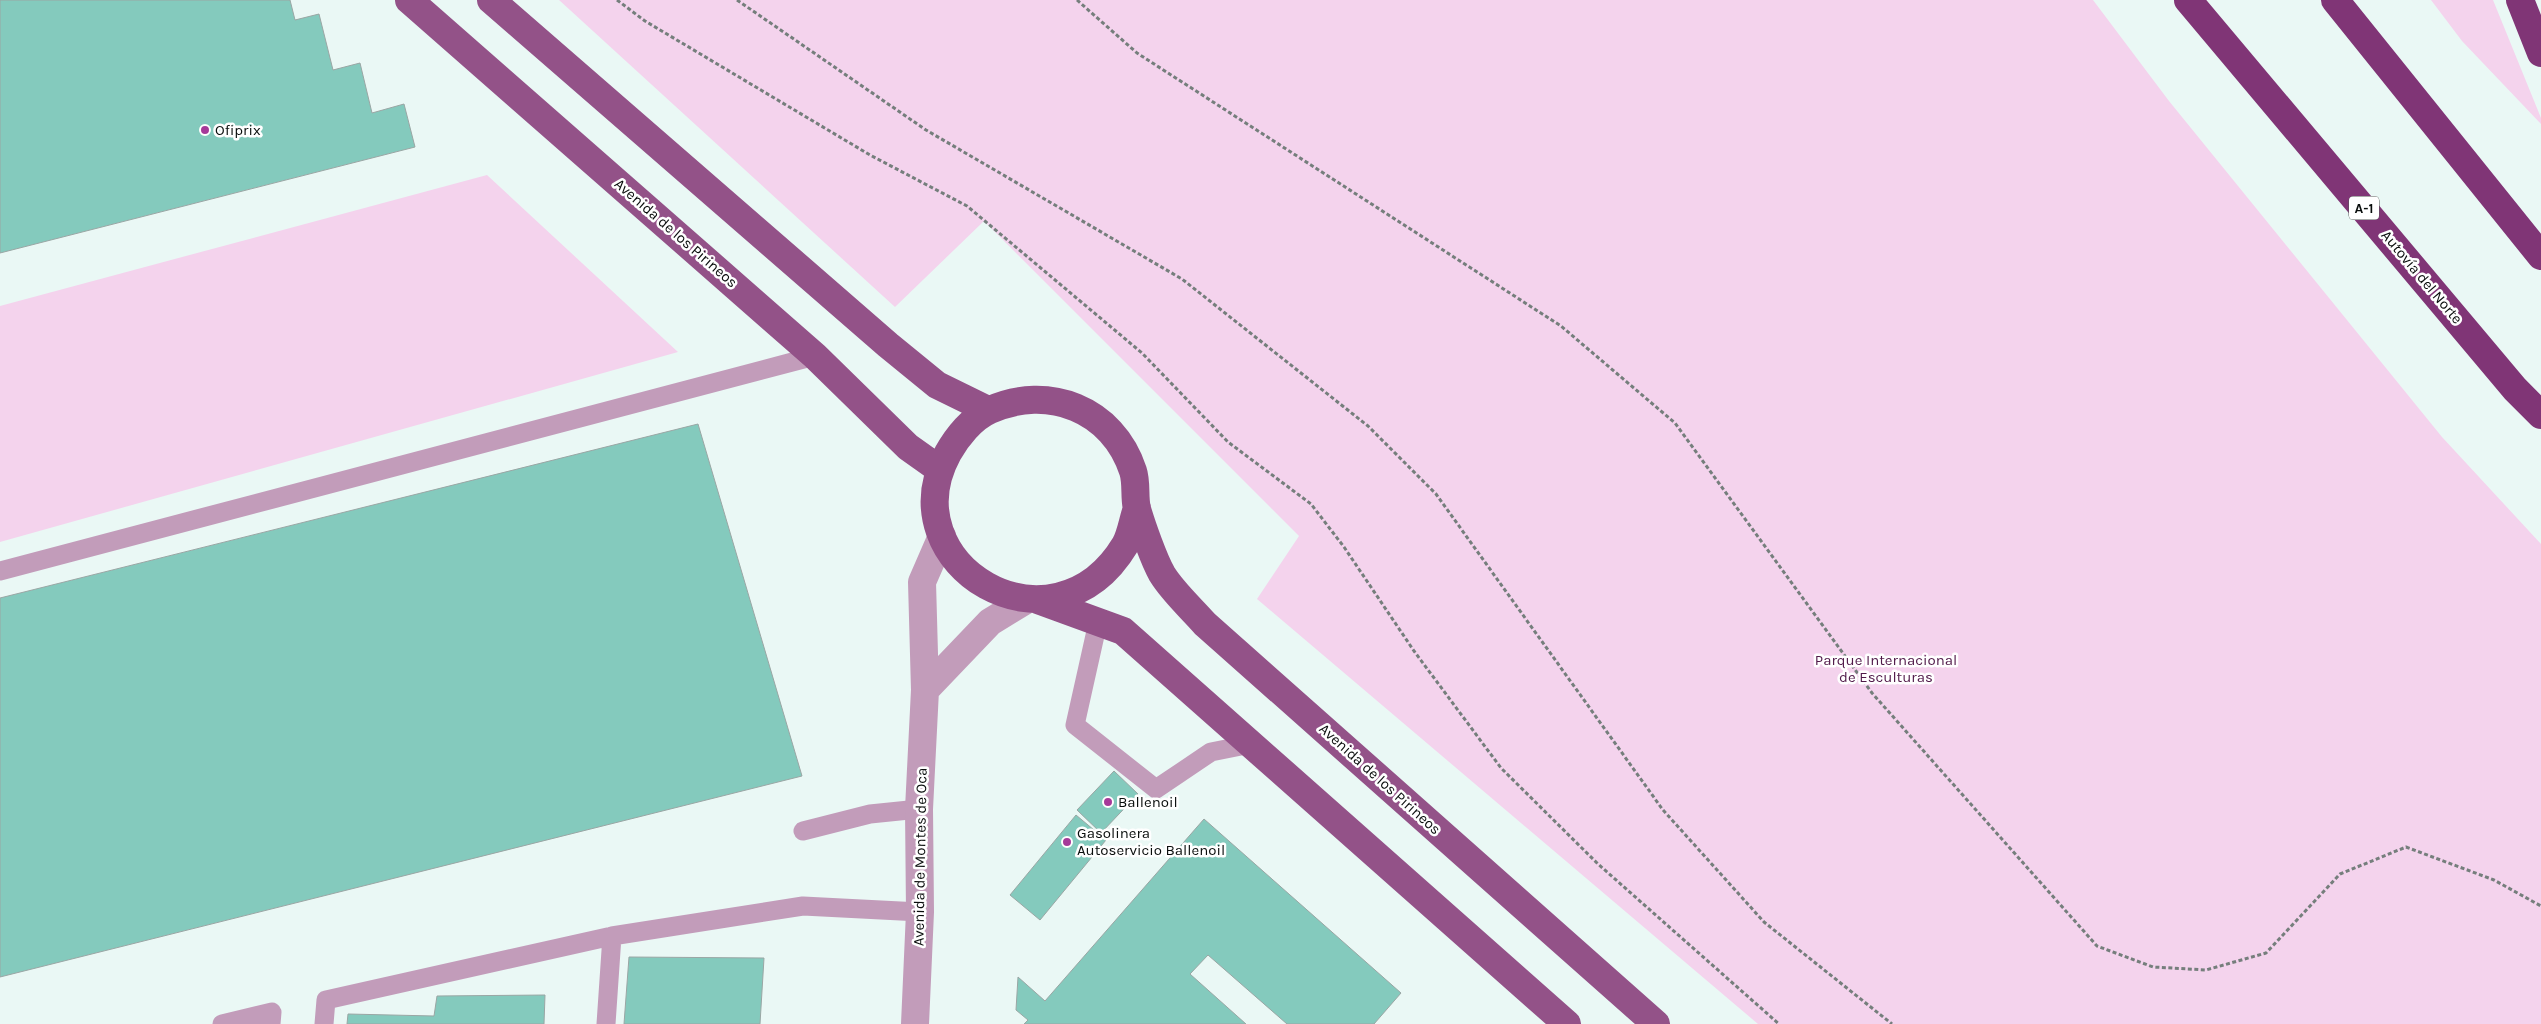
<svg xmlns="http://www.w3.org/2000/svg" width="2541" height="1024" viewBox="0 0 2541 1024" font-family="Karla,sans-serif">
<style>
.green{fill:#f4d3ed}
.building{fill:#84cabd;stroke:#9aa6a4}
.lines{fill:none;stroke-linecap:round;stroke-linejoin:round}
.path{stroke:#757e7c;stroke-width:3;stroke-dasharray:4 2.5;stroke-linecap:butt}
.lane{stroke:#c29cba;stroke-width:19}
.street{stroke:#c29cba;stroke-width:28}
.primary{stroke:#935288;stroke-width:28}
.highway{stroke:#803576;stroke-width:28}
.poi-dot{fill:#a63999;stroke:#fff;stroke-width:2}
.labels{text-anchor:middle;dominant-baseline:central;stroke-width:5;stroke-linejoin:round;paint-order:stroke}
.shield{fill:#fff;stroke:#535655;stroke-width:1}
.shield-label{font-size:14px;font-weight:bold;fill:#090d0c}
.poi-label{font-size:15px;fill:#090d0c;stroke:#fff;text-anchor:start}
.street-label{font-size:15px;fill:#090d0c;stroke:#fff}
.park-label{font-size:15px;fill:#501949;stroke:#fff}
</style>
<rect width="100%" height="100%" fill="#eaf8f5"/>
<path class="green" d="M559,0H2093L2169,101L2442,437L2541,544V1024H1758L1257,599L1299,536L984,221L895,307Z
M2431,0H2493L2541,118V124L2462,41Z
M487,175L678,352L0,542V306Z"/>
<path class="building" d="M0,0H290L295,20L319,14L333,70L360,63L372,113L404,104L415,147L0,253Z
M698,424L802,776L0,977V598Z
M1114,771L1138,794L1101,833L1077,810Z
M1076,815L1106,840L1040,920L1010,895Z
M1204,819L1401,993L1374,1024H1287L1208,955L1190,974L1246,1024H1024L1028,1020L1016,1010L1018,977L1045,1001Z
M629,957L764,958L760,1024H624Z
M545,995L544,1024H347L348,1014L434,1016L437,996Z"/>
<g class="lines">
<path class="path" d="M617,0L645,21L870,155L967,206L1142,353L1228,442L1311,504L1344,547L1414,651L1501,768L1598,864L1779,1024
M737,0L926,130L1182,279L1368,426L1436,494L1663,810L1764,922L1892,1024
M1077,0L1137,53L1561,326L1675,423L1872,693L2097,946L2153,967L2206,970L2266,953L2340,874L2406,847L2494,880L2541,906"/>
<path class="lane" d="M0,571L815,356
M1098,622L1075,725L1156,789L1211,752L1251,744
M803,831L870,814L919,809
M222,1024L272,1012L271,1024
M324,1024L326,1000L612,936L803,906L920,912
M606,1024L612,936"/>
<path class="street" d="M925,690L990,622L1026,600
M915,1024L920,912L919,809L925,690L922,582L942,536"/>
<path class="primary" d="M409,0L815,356L908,447L939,469
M491,0L888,345L937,385L988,410
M1137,508C1133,519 1131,535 1125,545C1053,664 887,565 948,453C957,437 972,418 990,410C1048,384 1113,409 1133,471C1137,483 1134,497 1137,509C1142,526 1154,560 1162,574C1173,592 1191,608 1205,624L1656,1024
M1038,600L1123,631L1567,1024"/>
<path class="highway" d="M2188,0L2515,389L2541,415
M2335,0L2541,256
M2520,0L2541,53"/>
</g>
<g class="poi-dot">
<circle cx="205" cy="130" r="5"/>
<circle cx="1108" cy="802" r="5"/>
<circle cx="1067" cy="842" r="5"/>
</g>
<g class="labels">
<rect class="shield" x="2349" y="196.5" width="30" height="23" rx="4"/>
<g class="shield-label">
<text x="2364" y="208">A-1</text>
</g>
<g class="poi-label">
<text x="215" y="130">Ofiprix</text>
<text x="1118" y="802">Ballenoil</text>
<text x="1077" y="833">Gasolinera<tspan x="1077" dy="17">Autoservicio Ballenoil</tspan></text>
</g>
<g class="street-label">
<text transform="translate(676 233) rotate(41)">Avenida de los Pirineos</text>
<text transform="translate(2422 277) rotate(50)">Autovía del Norte</text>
<text transform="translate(1380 779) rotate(42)">Avenida de los Pirineos</text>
<text transform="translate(920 857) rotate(-89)">Avenida de Montes de Oca</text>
</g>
<g class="park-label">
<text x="1886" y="660">Parque Internacional<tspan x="1886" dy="17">de Esculturas</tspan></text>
</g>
</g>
</svg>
